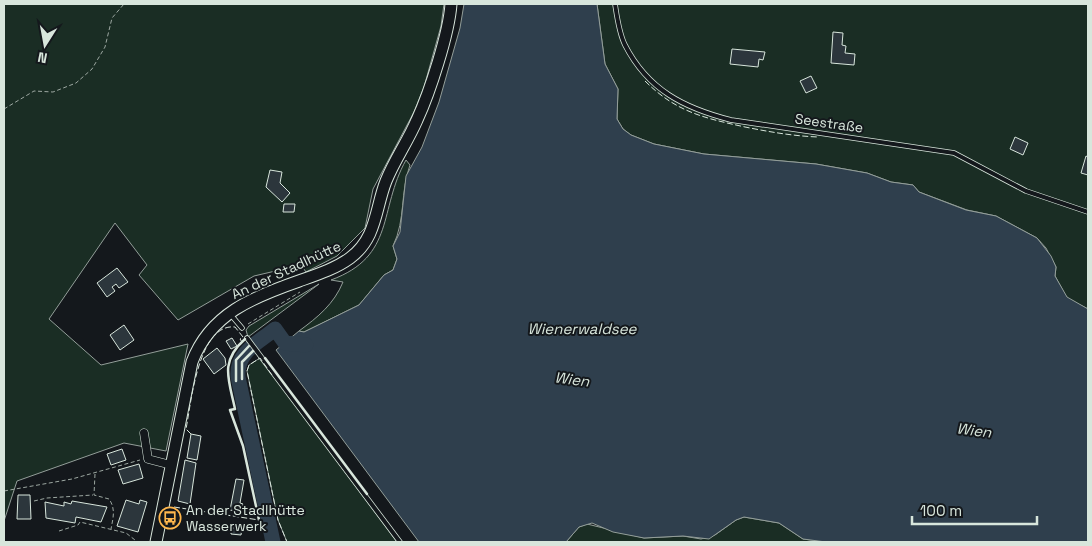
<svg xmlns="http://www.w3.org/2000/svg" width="1092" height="546" viewBox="0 0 1092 546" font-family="'Space Grotesk',sans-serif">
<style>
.green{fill:#1a2d24;stroke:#939e99}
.water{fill:#2f3f4d;stroke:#939e99}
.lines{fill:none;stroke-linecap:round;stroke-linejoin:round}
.river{stroke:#2f3f4d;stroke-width:15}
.building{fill:#2c363c;stroke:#d8e6dc}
.lane-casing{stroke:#d8e6dc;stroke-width:5.5}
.street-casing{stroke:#d8e6dc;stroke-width:9}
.primary-casing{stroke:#d8e6dc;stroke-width:13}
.path{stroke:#9da8a2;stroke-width:1;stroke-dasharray:4 2.5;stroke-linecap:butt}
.lane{stroke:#14181c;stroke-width:4}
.street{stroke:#14181c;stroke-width:8}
.primary{stroke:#14181c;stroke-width:11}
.fence{stroke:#d8e6dc;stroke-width:1;stroke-dasharray:6 2.5;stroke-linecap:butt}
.wall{stroke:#d8e6dc;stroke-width:2.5}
.labels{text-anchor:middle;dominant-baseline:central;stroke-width:4;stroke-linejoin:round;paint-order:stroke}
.street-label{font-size:14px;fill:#d8e6dc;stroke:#14181c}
.poi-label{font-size:14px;fill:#d8e6dc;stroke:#14181c;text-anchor:start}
.water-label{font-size:15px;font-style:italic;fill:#d8e6dc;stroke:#14181c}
</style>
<rect width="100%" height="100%" fill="#14181c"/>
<path class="green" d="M4,4H444L441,26L424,87L414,112L373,189L365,228L337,256L306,272L301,265L254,276L178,320L139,275L147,265L115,223L49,319L101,365L188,344L166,451L124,443L17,481L4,521Z
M597,4H1088V309L1067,298L1055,276L1056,267L1046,248L1037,238L996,216L967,210L919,192L913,185L891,182L867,173L816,164L704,154L654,144L631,135L623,129L617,119L618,89L605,64Z
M406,160L410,165C400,192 406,219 393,246L397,259L393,270L384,275L359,305L304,332L299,331C318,317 334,304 343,282L331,280C396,256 378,210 406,160Z
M319,284L248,337L246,330L249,326Z
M260,358L397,542H287L278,520L247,371L249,365Z
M744,517L779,523L803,539L826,542H566L579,527L587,524L644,538L683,536L701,539L715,535L736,520Z"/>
<path class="water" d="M464,4H597L605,64L618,89L617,119L623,129L631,135L654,144L704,154L816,164L867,173L891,182L913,185L919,192L966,210L996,216L1037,238L1051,256L1056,267L1055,276L1067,297L1088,309V542H826L803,539L779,523L744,517L736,520L709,539L683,536L644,538L613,532L592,523L579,527L566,542H419L276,350L299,331L304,332L359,305L384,275L393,270L397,259L393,246L400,232L406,176L422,147L439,102L460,28Z"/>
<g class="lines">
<path class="river" d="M273,542L238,377C236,352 258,343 275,329L285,343L306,345"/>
</g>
<path class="building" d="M833,32L843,33L842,45L846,46L845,53L855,54L854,65L831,63Z
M732,49L765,52L763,60L759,59L758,67L730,64Z
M811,76L817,88L806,93L800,81Z
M1015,137L1028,143L1023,155L1010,149Z
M1086,156L1088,157V175L1081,173Z
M270,170L282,172L280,183L290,193L282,202L266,187Z
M284,204H295L294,212H283Z
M117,268L128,282L119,288L116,284L112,287L115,291L107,297L97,283Z
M124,325L134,340L120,350L110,335Z
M232,338L237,346L231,349L226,341Z
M217,348L225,358L226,365L214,374L203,359Z
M191,434L201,436L197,460L187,458Z
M122,449L126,460L111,465L107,454Z
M185,460L196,463L190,504L178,501Z
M139,464L143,478L123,484L118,470Z
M236,479L244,480L240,503L243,504L241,512L230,510Z
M18,495H30L31,519H17Z
M126,500L139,504L140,500L147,502L138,532L117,526Z
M72,501L107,507L101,522L76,517L75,523L46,518L45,502L64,506V502L71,504Z
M231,528H242L241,535L231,534Z"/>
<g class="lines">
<g class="lane-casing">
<path id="lane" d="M615,4C617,17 619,33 625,45C648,90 684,108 731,120L954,153L1026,191L1088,212
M231,315L242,328
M247,338L400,542"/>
</g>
<g class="street-casing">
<path id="street" d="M144,433L148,459L171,465"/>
</g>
<g class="primary-casing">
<path id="primary" d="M156,542L192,362C210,314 253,297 299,281C316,275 335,269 350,258C377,238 375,209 386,181C395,159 408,141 417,120C430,92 449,33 451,4"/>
</g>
<path class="path" d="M4,109L34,91L53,92L76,83L92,69L105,47L112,18L124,4
M248,324L300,292
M95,474L94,495L109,499C116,509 113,518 111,529
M4,491L72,479L140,460
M34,501L47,498L93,495
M59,531L78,525L80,522L126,533L135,540"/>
<use href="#lane" class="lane"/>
<use href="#street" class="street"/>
<use href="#primary" class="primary"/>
<path class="fence" d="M645,81C676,112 704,118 745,127C770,132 793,136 818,137
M272,375L260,358L249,365L247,371L278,520L287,542
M191,434L186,429C191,404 198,323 235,327L243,337L240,339L242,342
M174,507L259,520"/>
<path class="wall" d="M245,339C219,362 229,380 235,409L230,410L243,446L259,520
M265,358L367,494
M242,379V362L253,351
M236,381V360L249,346"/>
</g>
<defs>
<g id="bus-ring" transform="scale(1.125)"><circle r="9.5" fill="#14181c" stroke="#ffb74d" stroke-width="1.5"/><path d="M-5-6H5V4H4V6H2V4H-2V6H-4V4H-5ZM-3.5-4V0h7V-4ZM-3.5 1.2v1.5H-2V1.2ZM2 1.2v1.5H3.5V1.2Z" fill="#ffb74d"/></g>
</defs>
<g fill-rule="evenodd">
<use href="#bus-ring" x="170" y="518"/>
</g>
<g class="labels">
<g class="street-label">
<text transform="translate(829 123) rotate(8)">Seestraße</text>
<text transform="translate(286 270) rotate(-25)">An der Stadlhütte</text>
</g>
<g class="poi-label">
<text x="186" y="510">An der Stadlhütte<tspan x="186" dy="16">Wasserwerk</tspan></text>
</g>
<g class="water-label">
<text x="582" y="328">Wienerwaldsee</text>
<text transform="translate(572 379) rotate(7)">Wien</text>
<text transform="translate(974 430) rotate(7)">Wien</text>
</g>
</g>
<rect width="1092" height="546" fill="none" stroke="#d8e6dc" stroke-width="10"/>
<g transform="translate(45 45) rotate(191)" stroke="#14181c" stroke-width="4" paint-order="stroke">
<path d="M0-4L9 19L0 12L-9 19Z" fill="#d8e6dc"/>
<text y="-8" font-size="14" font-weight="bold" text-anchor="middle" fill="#d8e6dc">N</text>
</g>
<path d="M912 516v8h125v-8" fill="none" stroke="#d8e6dc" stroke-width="2.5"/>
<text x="920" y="516" font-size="15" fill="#d8e6dc" stroke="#14181c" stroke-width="4" paint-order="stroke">100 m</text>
</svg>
